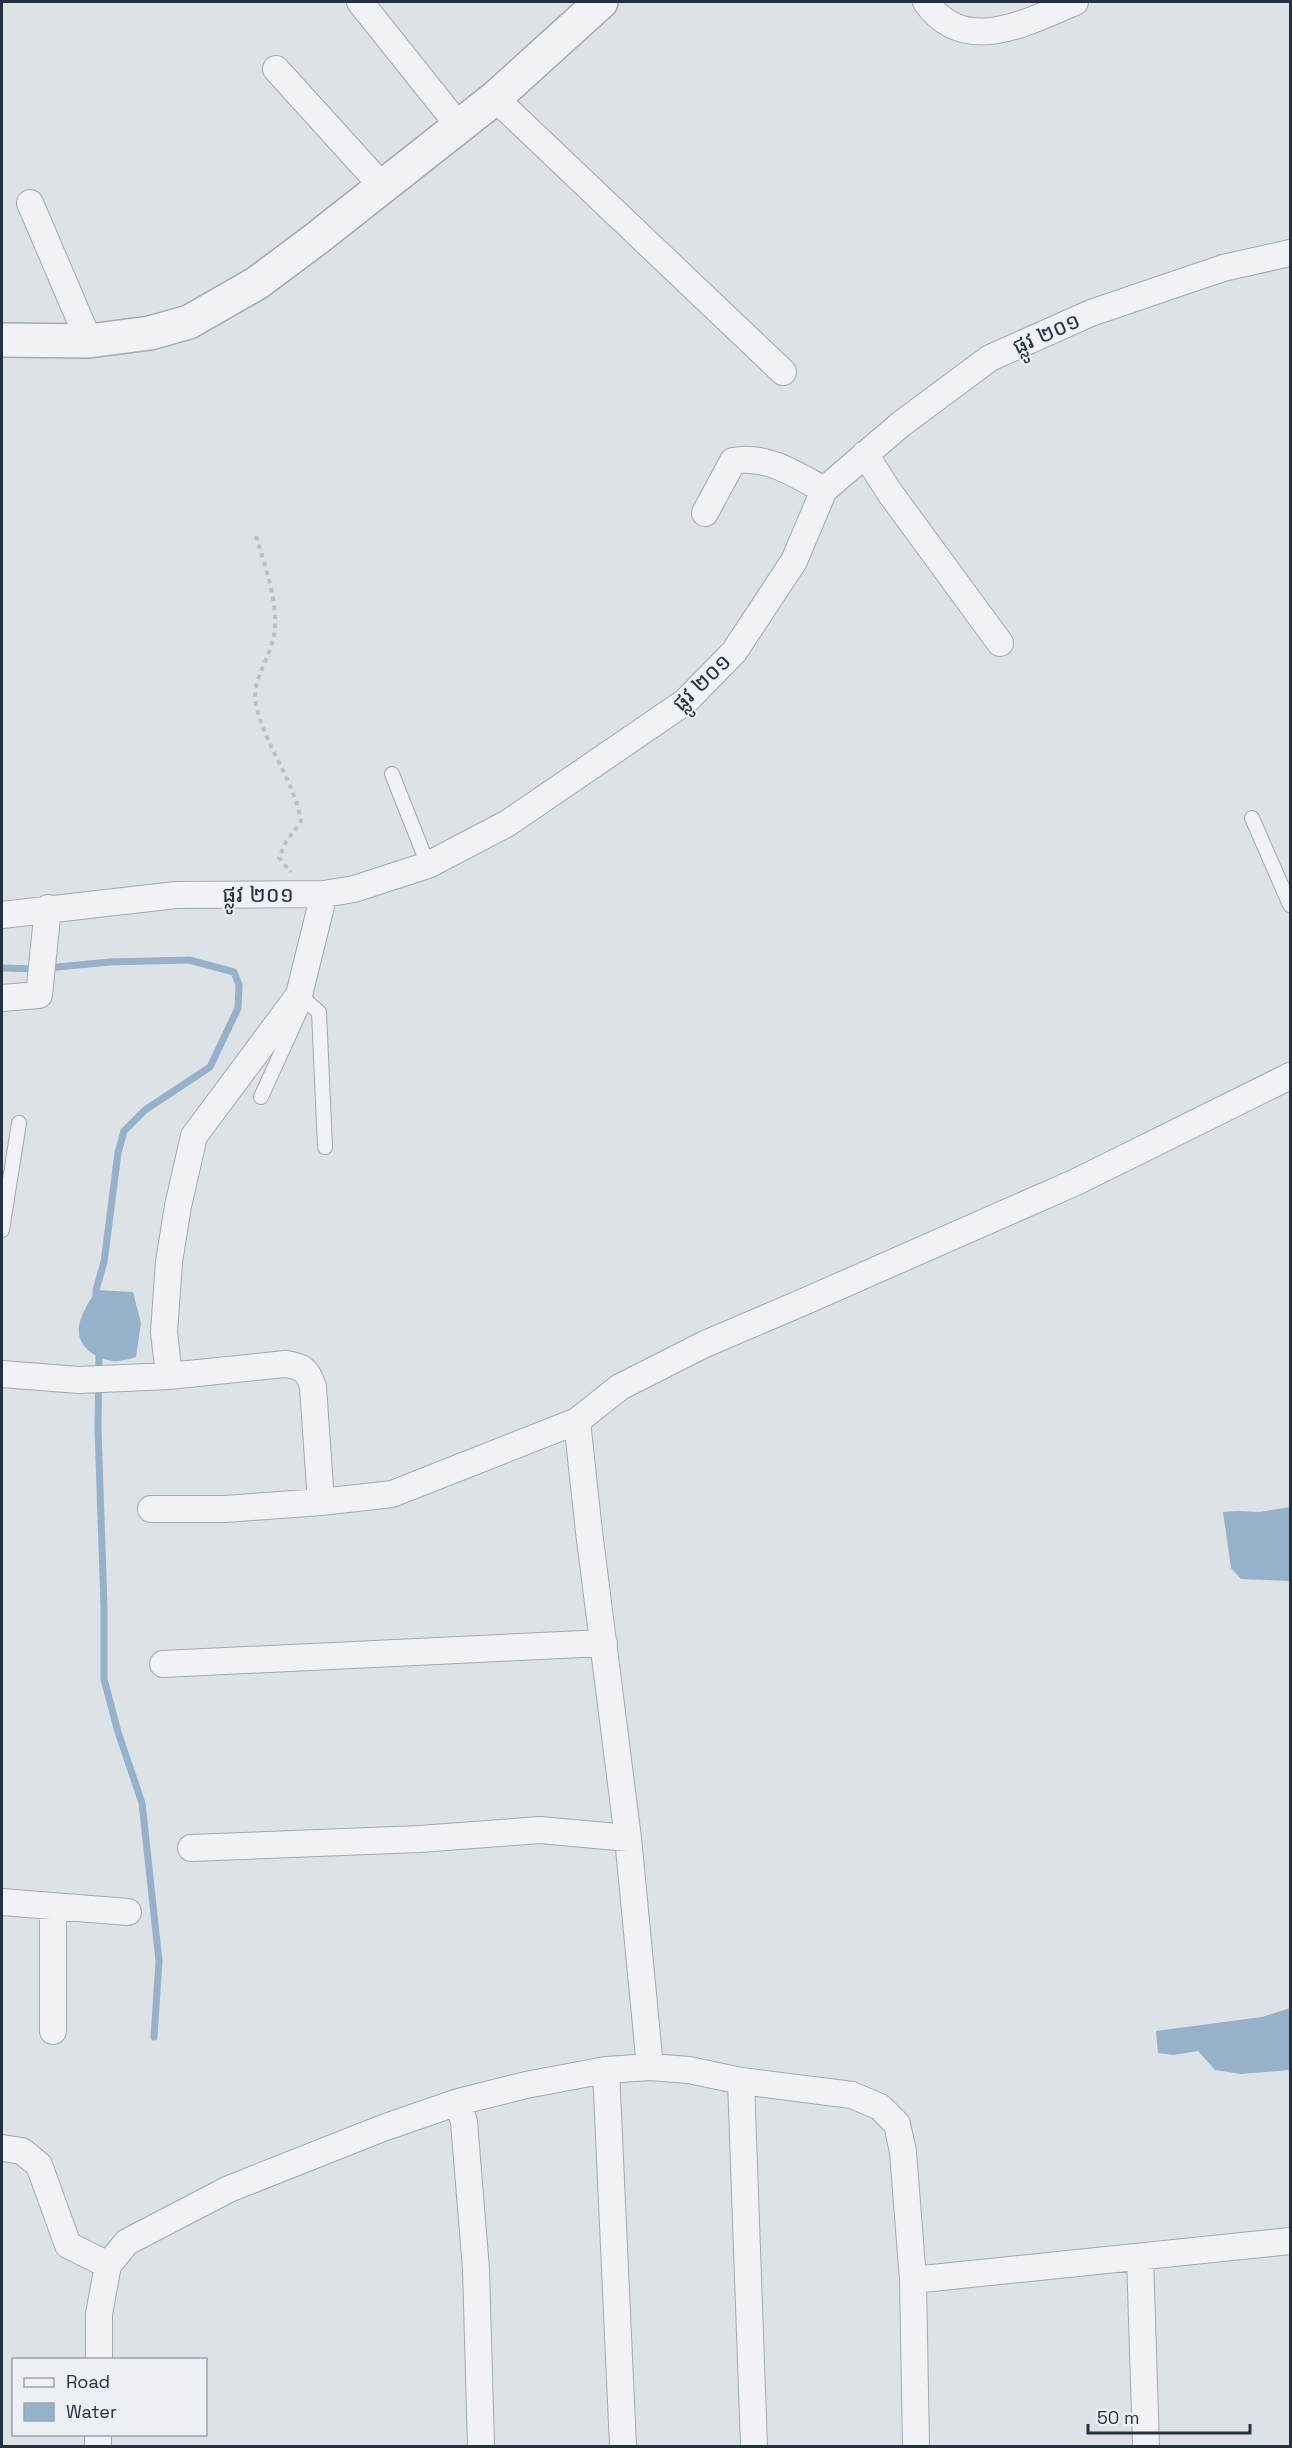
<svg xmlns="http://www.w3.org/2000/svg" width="1292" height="2448" viewBox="0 0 1292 2448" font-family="'Space Grotesk','Noto Sans Khmer',sans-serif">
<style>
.water{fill:#96b1c9}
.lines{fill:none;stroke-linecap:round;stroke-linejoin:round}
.stream{stroke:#96b1c9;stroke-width:7}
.service-casing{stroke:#a2a9b1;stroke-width:16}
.minor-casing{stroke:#a2a9b1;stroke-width:28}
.tertiary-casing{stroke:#a2a9b1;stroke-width:36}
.path{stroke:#bbc0c6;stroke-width:4;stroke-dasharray:4.5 4.5;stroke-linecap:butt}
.service{stroke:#f0f2f6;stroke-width:14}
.minor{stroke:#f0f2f6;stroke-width:26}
.tertiary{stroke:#f0f2f6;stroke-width:33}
.labels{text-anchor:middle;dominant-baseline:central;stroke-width:4.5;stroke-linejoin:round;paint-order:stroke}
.street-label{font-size:22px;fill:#26303e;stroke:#ecf0f5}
</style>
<rect width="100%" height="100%" fill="#dde2e7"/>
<path class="water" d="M96,1290L133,1292L141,1323L136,1357C129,1359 120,1362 113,1361C98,1359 80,1349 79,1333C77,1319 90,1301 96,1290Z
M1290,1507V1581L1241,1579L1231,1568L1223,1512L1237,1511L1259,1512Z
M1290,2008V2070L1241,2074L1215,2070L1198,2051L1173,2055L1158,2053L1156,2031L1262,2017Z"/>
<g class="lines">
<path class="stream" d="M2,968L36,969
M47,968L110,962L189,960L234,972L239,985L238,1008L210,1067L145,1110L124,1131L118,1153L104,1262L96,1290V1297
M99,1350L98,1429L104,1606V1679L118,1732L142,1803L159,1961L154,2037"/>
<g class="service-casing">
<path id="service" d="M392,774L428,865
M1252,818L1290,905
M299,995L319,1012L325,1147
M261,1097L302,1007
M2,1230L19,1123"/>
</g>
<g class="minor-casing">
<path id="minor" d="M360,2L459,126
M926,2C965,57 1027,22 1075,2
M276,69L383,187
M495,98L783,372
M30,203L89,341
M865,454L890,493L1000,643
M705,513L733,461C765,454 797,475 824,490
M2,915L176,895L324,894L354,889L428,865L508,823L685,702L734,652L794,561L824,490L901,424L990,358L1091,313L1223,268L1290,253
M2,998L39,995L48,908
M2,1374L79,1380L169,1376L285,1364C302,1366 308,1370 313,1387L321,1502L392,1494L577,1421
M169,1376L164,1332L169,1262L178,1206L194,1136L299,995L324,894
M151,1509H225L321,1502
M163,1664L604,1643
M191,1848L420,1839L540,1830L628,1838
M2,1902L128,1912
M53,1907V2031
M650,2067L628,1838L589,1532L577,1421L620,1387L705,1344L801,1303L1076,1182L1290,1076
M606,2070L623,2446
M741,2081L754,2446
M458,2102L464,2122L476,2269L481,2446
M2,2148L22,2151L39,2165L68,2245L108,2265
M1140,2257L1146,2446
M913,2280L916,2446
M99,2360V2314L108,2265L127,2242L229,2189L383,2128L458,2102L526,2085L606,2070L650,2067L689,2070L741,2081L852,2095L880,2107L897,2124L903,2152L913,2280L1290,2241
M98,2446V2434"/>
</g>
<g class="tertiary-casing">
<path id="tertiary" d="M2,340L89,341L150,333L189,322L257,283L316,239L495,98L601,2"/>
</g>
<path class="path" d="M256,536C265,567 279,602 274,635C270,659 251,680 256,705C265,746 294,780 301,821L286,842L279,858L291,872"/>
<use href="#service" class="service"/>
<use href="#minor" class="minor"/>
<use href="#tertiary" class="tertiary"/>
</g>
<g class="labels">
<g class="street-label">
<text transform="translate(1046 333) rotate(-24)">ផ្លូវ ២០១</text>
<text transform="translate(701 682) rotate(-44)">ផ្លូវ ២០១</text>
<text x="258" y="894">ផ្លូវ ២០១</text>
</g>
</g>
<rect width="1292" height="2448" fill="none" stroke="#26303e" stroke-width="6"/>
<rect x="12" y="2358" width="195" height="78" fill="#ecf0f5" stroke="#9da3ac" stroke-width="1.5"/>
<rect x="24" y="2378" width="30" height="9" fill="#f0f2f6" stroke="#9da3ac" stroke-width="1.5"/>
<text x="66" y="2388" font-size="18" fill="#26303e">Road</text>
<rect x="24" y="2403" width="30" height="18" fill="#96b1c9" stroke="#9da3ac" stroke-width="1.5"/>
<text x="66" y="2418" font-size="18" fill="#26303e">Water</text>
<path d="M1088 2424v9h162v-9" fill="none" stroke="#26303e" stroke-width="3"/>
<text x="1097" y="2424" font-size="18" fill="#26303e" stroke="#ecf0f5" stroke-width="4.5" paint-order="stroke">50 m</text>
</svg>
